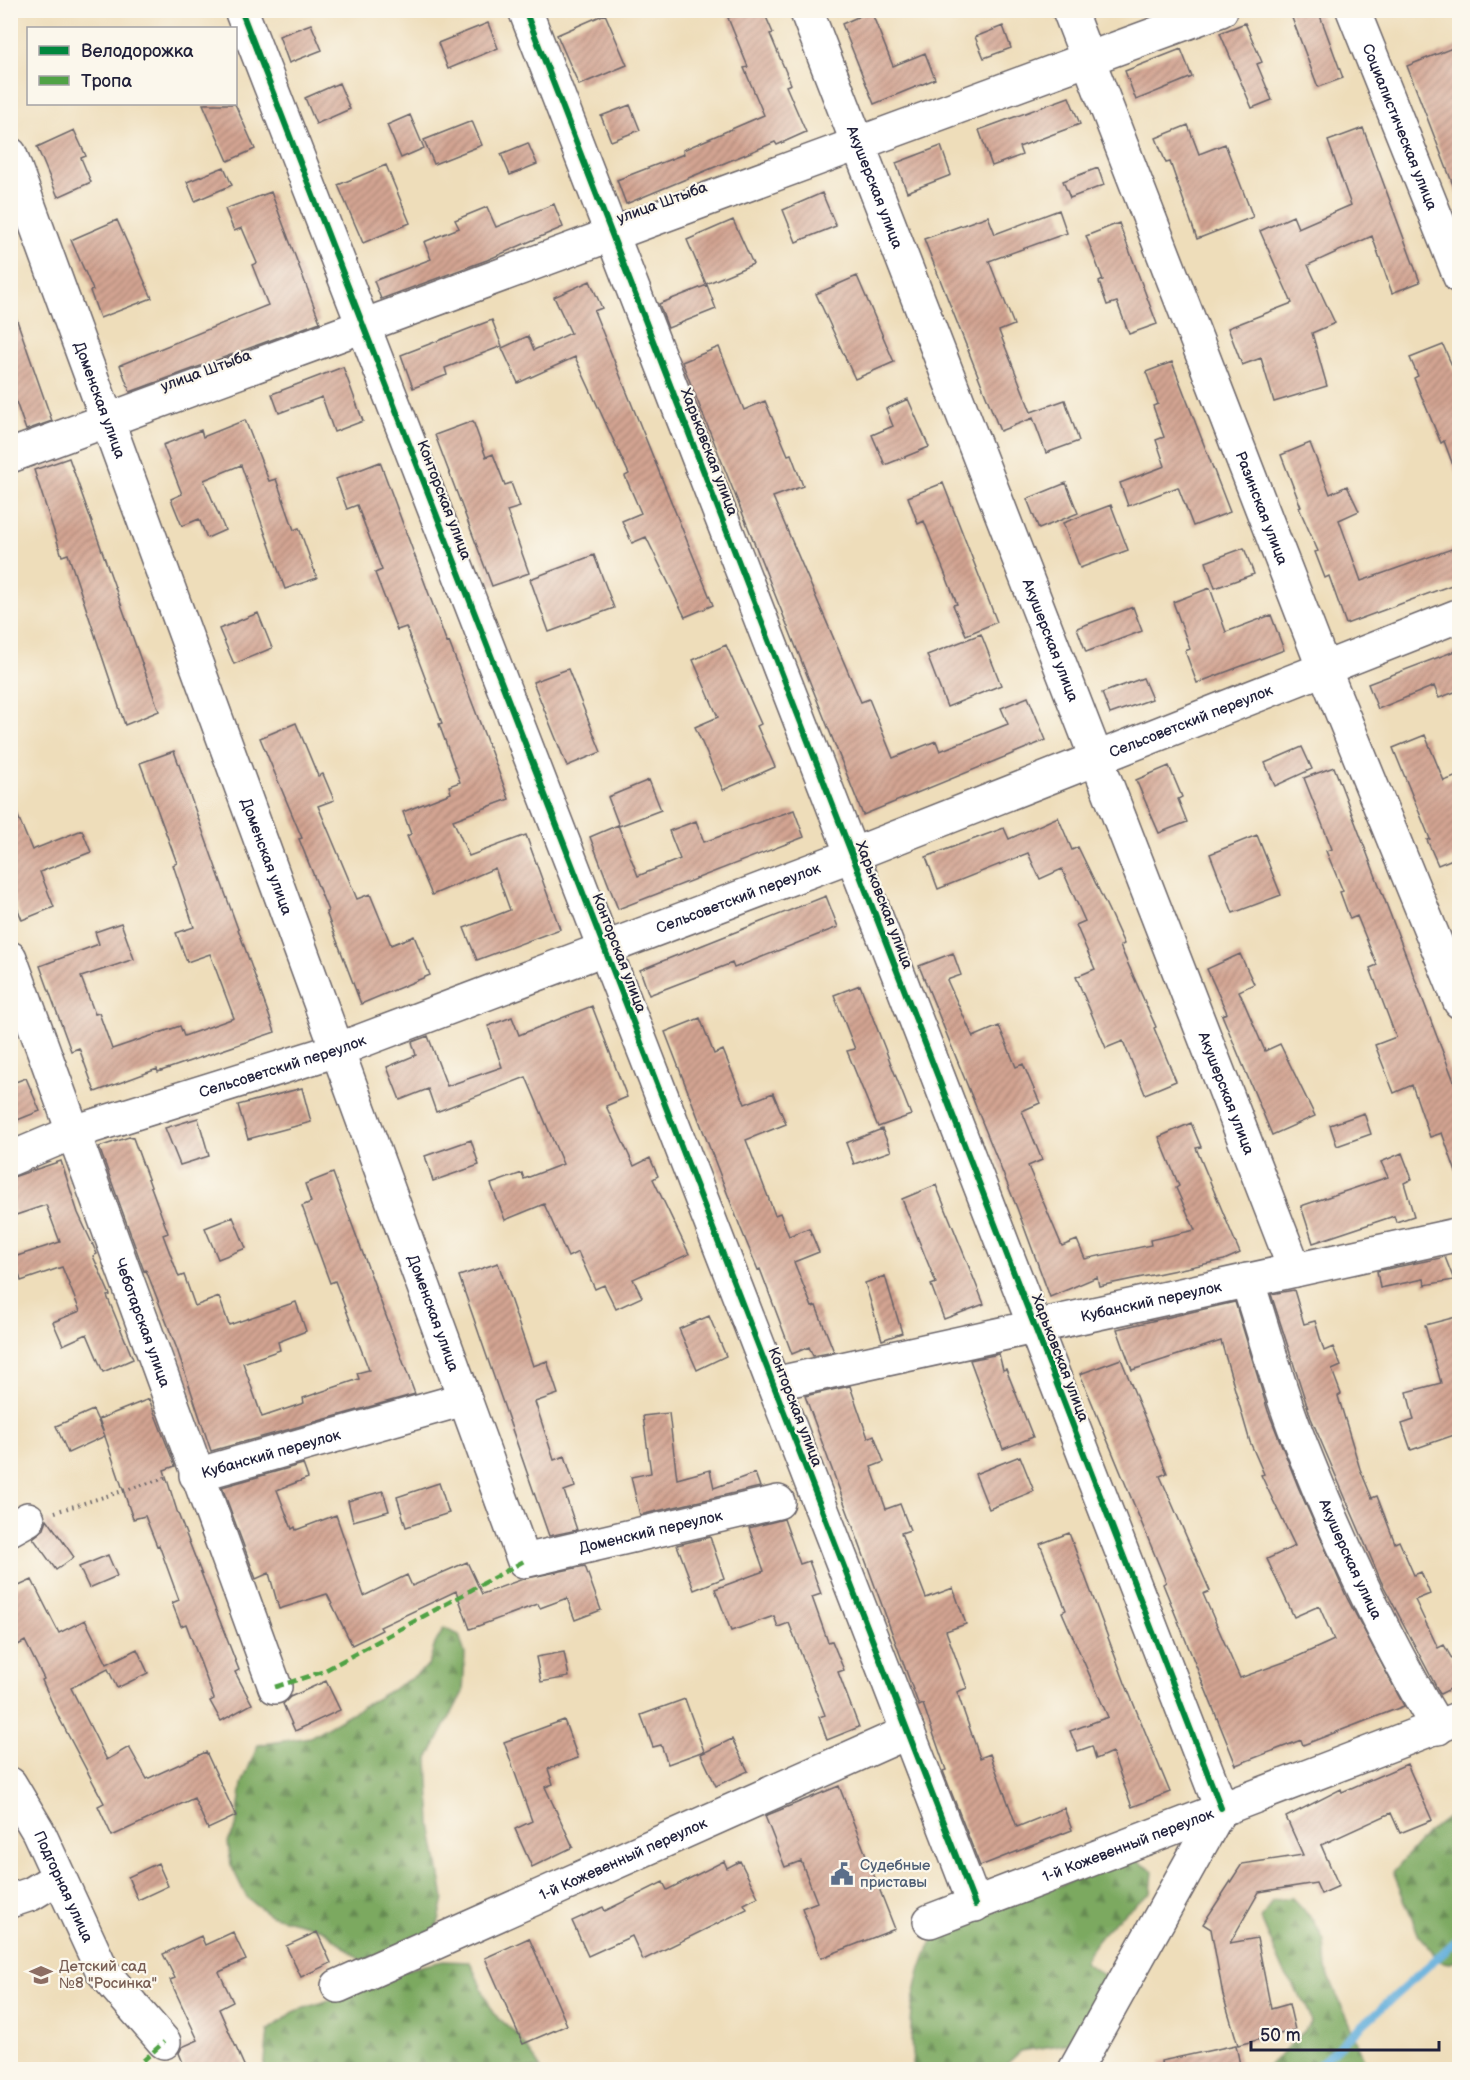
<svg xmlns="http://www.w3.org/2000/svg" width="1470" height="2080" viewBox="0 0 1470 2080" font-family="'Balsamiq Sans',sans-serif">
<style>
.forest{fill:url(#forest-firs);stroke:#4f664e;stroke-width:1.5}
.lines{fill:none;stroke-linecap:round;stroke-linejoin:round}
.stream{stroke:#63afdc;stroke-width:8}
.building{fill:url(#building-hatch)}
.minor-casing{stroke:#696367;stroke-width:36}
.path{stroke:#696367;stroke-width:4;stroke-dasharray:1.5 4.5;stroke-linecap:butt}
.minor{stroke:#fff;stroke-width:33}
.quiet{stroke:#50a245;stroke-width:4.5;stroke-dasharray:9 4.5;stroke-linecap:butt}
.cycleway-casing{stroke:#fbf7ec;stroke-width:10}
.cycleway{stroke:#00873e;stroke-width:6}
.labels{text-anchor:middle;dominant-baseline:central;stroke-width:4.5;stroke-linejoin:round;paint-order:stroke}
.street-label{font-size:15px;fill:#22223b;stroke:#fbf7ec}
.service-label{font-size:15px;fill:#4e5e75;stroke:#fbf7ec;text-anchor:start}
.education-label{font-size:15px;fill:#785e54;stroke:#fbf7ec;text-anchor:start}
</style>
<defs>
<pattern id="forest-firs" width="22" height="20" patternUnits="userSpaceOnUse" patternTransform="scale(1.5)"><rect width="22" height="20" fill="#7ca961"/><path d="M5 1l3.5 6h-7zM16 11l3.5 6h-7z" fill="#658951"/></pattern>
<pattern id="building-hatch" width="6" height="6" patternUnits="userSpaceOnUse" patternTransform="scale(1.5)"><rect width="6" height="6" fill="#d3a492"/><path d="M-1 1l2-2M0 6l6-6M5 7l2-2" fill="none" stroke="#ab8578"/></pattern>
</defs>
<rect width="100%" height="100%" fill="#fbf7ec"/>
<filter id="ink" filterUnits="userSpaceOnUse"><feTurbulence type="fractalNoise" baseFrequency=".0167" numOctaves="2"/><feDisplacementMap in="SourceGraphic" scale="12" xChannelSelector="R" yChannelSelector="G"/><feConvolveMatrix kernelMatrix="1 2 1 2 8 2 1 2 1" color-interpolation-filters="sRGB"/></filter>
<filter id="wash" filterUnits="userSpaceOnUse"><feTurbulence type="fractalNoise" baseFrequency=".008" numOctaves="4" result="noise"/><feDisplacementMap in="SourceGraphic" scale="24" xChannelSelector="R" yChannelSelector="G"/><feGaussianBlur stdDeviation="1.35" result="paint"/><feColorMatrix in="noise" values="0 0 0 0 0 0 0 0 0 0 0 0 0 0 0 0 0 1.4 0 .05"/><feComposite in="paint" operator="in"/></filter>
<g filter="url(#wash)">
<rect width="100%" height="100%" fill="#eeddba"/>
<path class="forest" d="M444,1628L459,1635L465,1654L463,1692L428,1759L431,1824L444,1899L436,1933L365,1964L322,1929L270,1915L247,1898L231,1865L228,1842L236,1827L242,1784L258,1745L310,1737L410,1679L428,1666L435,1644Z
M1459,1809V1959L1451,1963L1442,1962L1419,1936L1393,1872L1427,1833Z
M1136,1860L1153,1871L1151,1893C1124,1913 1098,1931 1084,1962L1105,1976L1118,1999L1097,2039L1021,2051L1001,2069L914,2070C906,2022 914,1975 936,1933L1119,1863Z
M1291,1897L1314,1921L1324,1941L1326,1969L1368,2069H1266L1311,2023L1307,2006L1284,1972L1261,1919L1272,1901Z
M443,1961L470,1962L493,2013L519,2036L541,2069L264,2070L268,2031L295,2011L336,1998L396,1972Z"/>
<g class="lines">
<path class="stream" d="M1313,2070L1460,1937"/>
</g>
<g id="blocks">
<path class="building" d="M746,10H763L773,33L770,34L791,84L786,86L806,132L777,145L775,142L626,204L617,180L684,154L683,150L764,115L744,68L748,67L728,18Z
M1289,10H1318L1343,78L1318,87Z
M871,11L893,66L925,53L935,79L874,104L842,24Z
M605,14L627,65L579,85L557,35Z
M488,23L498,48L448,69L438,43Z
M1245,23L1262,62L1257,64L1272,100L1252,108L1220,33Z
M311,24L322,50L289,63L279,36Z
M1003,26L1011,48L984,58L975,37Z
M1460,45V194L1457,195L1407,66Z
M1181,49L1192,77L1136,100L1125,71Z
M339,83L350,109L316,124L305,98Z
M1069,97L1080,124L1019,147L1022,155L992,166L979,130Z
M203,104H235L255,149L228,161Z
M630,105L640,130L611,141L601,116Z
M410,115L424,148L401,158L387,125Z
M472,121L482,145L434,164L424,140Z
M1188,125L1199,154L1225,144L1253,217L1197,239L1170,162L1166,163L1156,138Z
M1363,128L1420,282L1392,293L1372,236L1308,265L1335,323L1312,333L1327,386L1274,402L1261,358L1242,365L1228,328L1292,303L1260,231L1293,216L1298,228L1351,205L1328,141Z
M74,130L86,156L81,158L91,182L58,197L37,147Z
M528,143L537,164L510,175L501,154Z
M941,146L951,175L907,192L896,163Z
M386,165L410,223L363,243L338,185Z
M224,167L232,185L195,201L187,182Z
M1098,168L1104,185L1070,198L1063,181Z
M271,192L320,322L130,392L120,365L268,305L252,265L257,263L242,228L234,231L225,209Z
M822,193L836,226L796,242L783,210Z
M554,204L563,227L487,260L381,299L374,281L431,259L424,242L459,228L455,220L487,207L496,227Z
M1059,210L1067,233L989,261L1014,325L999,331L1031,412L1065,400L1079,441L1046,453L1033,418L1000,431L924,239L988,216L995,234Z
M117,220L152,298L100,318L90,291L93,290L71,240Z
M733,220L753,264L706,284L687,240Z
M1119,223L1157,324L1129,334L1117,302L1107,305L1099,282L1103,280L1086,236Z
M857,276L894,362L855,379L816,294Z
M590,281L602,308L594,311L713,605L685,617L646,537L632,543L622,521L641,513L625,476L629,474L575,357L518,383L502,348L528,336L534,350L571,333L554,297Z
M707,285L716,309L668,328L659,304Z
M10,309H13L52,421L26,430L10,385Z
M492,320L502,346L445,368L447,375L413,388L401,355Z
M1443,345L1460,384V475L1457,476L1444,441L1441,443L1414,378L1418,376L1410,358Z
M719,347L744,410L765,401L788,455L791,454L803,486L773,497L861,702L869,699L893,758L936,741L940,751L1008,724L1001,708L1028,697L1046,740L863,815L682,362Z
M1172,362L1230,512L1193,526L1178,487L1128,506L1120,483L1165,466L1156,440L1164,437L1153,406L1158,404L1146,372Z
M343,367L363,421L334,432L322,397L279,413L272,394Z
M908,399L929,447L885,465L872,435L893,426L886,409Z
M245,420L269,481L276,479L294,530L299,528L317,578L285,589L241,465L204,480L225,530L207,538L199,519L182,526L171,499L182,494L163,445L201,430L203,437Z
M473,421L486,457L493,454L505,485L511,483L520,507L507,511L529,573L492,586L435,435Z
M1310,443L1330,494L1347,486L1359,511L1339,520L1361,581L1460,546V582L1346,624L1329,576L1325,578L1315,552L1318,551L1299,508L1301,507L1281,455Z
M69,458L159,711L125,725L68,554L62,556L34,470Z
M380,462L447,643L449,642L509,799L453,820L469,856L526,835L560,929L477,960L464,928L510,910L495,868L432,895L407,836L411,834L403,812L451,793L449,786L460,782L439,724L442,723L406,627L397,630L375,573L382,570L357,505L347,509L336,479Z
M943,483L997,622L966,635L953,605L957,604L924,521L918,524L908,497Z
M1066,483L1078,513L1039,529L1027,499Z
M1111,505L1128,550L1080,568L1063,523Z
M1244,548L1254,574L1215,588L1206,562Z
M594,555L614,608L549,632L530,579Z
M1210,588L1226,632L1271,615L1284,650L1197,683L1185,651L1190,649L1173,602Z
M1133,607L1142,631L1086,652L1077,628Z
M258,613L272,648L234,664L219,629Z
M981,634L1001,685L947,707L927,655Z
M726,645L761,724L757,726L775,767L723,790L695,727L718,717L693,660Z
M1460,649V690L1439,698L1434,686L1378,709L1368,684Z
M568,669L601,752L567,766L533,682Z
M1143,678L1152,699L1110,714L1102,693Z
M296,723L318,776L323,774L334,800L318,806L357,899L370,894L391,945L414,936L430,975L361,1004L326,912L328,911L299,839L302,838L260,738Z
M1425,735L1444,781L1460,775V856L1438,865L1427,840L1430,839L1393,748Z
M1302,747L1312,769L1275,786L1265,763Z
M174,751L275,1032L158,1072L157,1069L95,1092L79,1048L71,1051L40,966L99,944L95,932L121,923L134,959L81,977L95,1014L99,1013L112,1049L180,1026L184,1036L234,1018L210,954L187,962L176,933L194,927L173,865L177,863L140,763Z
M1169,766L1182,797L1178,799L1187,822L1159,833L1136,780Z
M1334,767L1460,1097V1175H1457L1442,1133L1430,1137L1412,1085L1394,1093L1375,1045L1396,1037L1370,968L1377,965L1357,916L1350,919L1340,892L1343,891L1326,851L1332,849L1304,778Z
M649,780L661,810L619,826L608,797Z
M10,797L32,850L82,830L91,852L40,872L54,907L22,920L10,889Z
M794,810L804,837L618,909L590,837L618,825L638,876L680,859L669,831L696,821L704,842Z
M1058,817L1072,850L1078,847L1109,911L1124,944L1120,946L1156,1027L1154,1028L1176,1081L1145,1094L1123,1041L1106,1048L1076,977L1095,969L1076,925L1085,921L1062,869L1040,879L1028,853L938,889L926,857L1004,828L1009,839Z
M1257,835L1281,895L1233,913L1210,854Z
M826,896L838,927L734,968L732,963L649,995L640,970Z
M953,953L961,975L947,980L973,1037L999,1026L1016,1067L1023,1064L1040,1103L1022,1111L1042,1160L1028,1166L1062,1246L1077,1240L1085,1259L1151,1245L1150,1240L1195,1230L1176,1188L1179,1186L1159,1137L1191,1123L1201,1147L1196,1148L1240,1253L1224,1260L1099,1286L1097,1277L1050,1297L1017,1208L919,966Z
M1240,954L1254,984L1239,991L1265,1051L1280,1044L1315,1116L1272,1135L1222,1015L1227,1013L1207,969Z
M860,985L911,1115L878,1127L847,1051L855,1049L834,995Z
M592,1006L627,1097L606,1106L634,1166L650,1158L658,1176L653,1179L689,1254L633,1279L642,1297L616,1309L604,1285L595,1289L578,1252L568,1257L544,1204L505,1220L491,1184L522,1173L524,1179L563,1164L526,1077L436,1112L428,1089L400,1100L387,1067L416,1055L412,1042L428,1036L447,1086L502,1067L488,1026L512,1017L519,1035Z
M700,1018L714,1054L723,1050L745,1104L773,1093L786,1124L746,1140L775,1215L780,1213L789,1236L809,1228L819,1252L794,1262L812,1307L816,1306L834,1352L813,1356L809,1347L792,1354L760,1269L758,1270L741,1229L665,1032Z
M26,1078L40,1111L10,1123V1084Z
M302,1088L311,1122L248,1139L238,1105Z
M1364,1113L1371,1134L1337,1146L1330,1125Z
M198,1118L209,1156L180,1165L165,1128Z
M882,1129L891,1151L854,1164L846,1143Z
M129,1137L133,1138L168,1233L163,1235L179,1277L184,1275L195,1306L219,1297L229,1325L296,1302L306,1331L278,1342L280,1350L243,1363L262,1417L304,1403L303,1398L359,1379L357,1373L369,1370L335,1281L330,1283L302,1206L311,1202L305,1184L333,1173L415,1394L211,1451L177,1349L146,1270L144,1271L99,1147Z
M471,1140L479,1165L433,1181L425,1156Z
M1402,1153L1412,1179L1404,1183L1414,1216L1396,1222L1394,1216L1313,1243L1301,1206L1388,1177L1381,1162Z
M61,1161L78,1213L97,1254L93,1256L110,1295L107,1296L133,1359L103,1372L87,1334L63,1345L53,1322L80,1311L62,1267L21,1281L14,1257L60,1242L46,1205L16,1215L10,1199V1178Z
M936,1185L984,1304L944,1319L931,1285L936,1283L902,1199Z
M233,1217L246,1248L218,1259L205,1228Z
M1445,1257L1454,1280L1425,1285L1424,1279L1380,1288L1377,1271Z
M498,1263L533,1366L547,1361L558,1394L535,1402L554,1460L565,1456L575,1487L564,1491L577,1530L549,1536L459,1276Z
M885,1276L902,1333L882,1340L865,1283Z
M1294,1290L1304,1324L1315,1321L1324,1351L1333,1347L1341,1366L1332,1370L1341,1394L1338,1396L1360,1469L1372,1498L1377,1496L1395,1543L1399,1541L1414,1575L1421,1572L1430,1594L1415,1600L1438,1648L1444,1645L1460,1673V1684L1440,1694L1381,1581L1311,1418L1271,1294Z
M1235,1302L1268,1411L1299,1489L1347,1598L1404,1706L1303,1745L1301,1740L1236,1765L1163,1584L1166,1582L1080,1374L1121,1359L1167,1473L1160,1476L1210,1591L1203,1594L1240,1678L1290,1660L1334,1640L1319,1606L1294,1617L1267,1559L1295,1546L1261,1475L1264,1474L1250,1442L1221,1341L1132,1370L1117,1329Z
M709,1316L726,1356L697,1370L679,1329Z
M1460,1316V1433L1411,1450L1402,1424L1414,1420L1407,1392L1441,1383L1425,1325Z
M999,1354L1003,1370L1006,1369L1033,1437L1003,1449L970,1360Z
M850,1386L868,1438L874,1435L884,1462L871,1467L886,1509L900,1504L910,1530L901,1533L926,1598L953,1588L966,1624L946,1631L967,1688L957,1692L980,1758L990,1754L1017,1827L1064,1808L1072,1830L980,1866L943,1771L946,1770L923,1704L919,1706L805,1396Z
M149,1399L175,1466L164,1470L177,1511L239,1670L235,1672L252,1704L221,1721L210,1701L214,1699L186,1624L181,1626L172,1603L179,1600L159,1545L157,1546L145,1516L133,1519L99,1419Z
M93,1410L105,1436L68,1453L56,1426Z
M669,1413L677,1479L710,1470L714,1488L755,1473L760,1487L640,1515L631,1477L651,1473L643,1416Z
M1020,1456L1034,1491L989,1509L975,1474Z
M303,1464L308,1478L277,1490L292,1529L295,1527L296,1530L336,1515L364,1596L407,1575L412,1586L467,1562L482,1594L523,1579L585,1566L601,1610L575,1620L567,1598L540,1608L538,1604L470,1629L456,1591L380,1627L382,1630L352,1645L327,1594L279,1609L269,1573L256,1579L222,1487Z
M439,1483L449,1513L406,1527L397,1497Z
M383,1491L389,1511L353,1521L348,1501Z
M47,1519L74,1557L56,1570L33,1538L44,1529Z
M784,1519L800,1564L809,1561L821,1594L812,1597L828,1642L832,1641L844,1670L838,1672L859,1727L827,1740L819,1717L825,1715L789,1623L778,1627L774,1616L731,1631L715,1589L764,1571L749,1528Z
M1069,1533L1125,1683L1170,1792L1132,1807L1112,1752L1096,1759L1092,1746L1078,1751L1070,1731L1108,1717L1062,1612L1066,1610L1040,1544Z
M710,1537L724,1578L694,1590L677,1545Z
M108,1555L117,1576L89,1588L79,1567Z
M32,1580L59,1633L85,1620L107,1664L137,1649L148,1673L117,1688L108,1669L71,1688L107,1760L129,1747L147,1779L206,1752L236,1816L208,1829L194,1798L112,1836L98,1806L104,1803L57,1714L42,1680L44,1679L25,1641L18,1645L10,1630V1590Z
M564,1652L569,1677L541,1682L536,1657Z
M326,1681L340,1710L295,1731L283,1704L290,1697Z
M685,1699L704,1751L668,1764L661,1745L653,1747L641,1715Z
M564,1720L578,1758L548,1769L553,1784L545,1787L573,1847L532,1867L515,1829L532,1821L504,1742Z
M732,1739L748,1771L716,1786L701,1754Z
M1407,1764L1432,1820L1400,1833L1391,1813L1321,1845L1339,1886L1321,1894L1316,1883L1259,1892L1230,1943L1257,1938L1271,2009L1289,2004L1295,2030L1238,2045L1223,1995L1211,1929L1203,1924L1242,1864L1303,1855L1286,1817L1341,1789L1342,1792Z
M839,1786L895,1929L821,1958L802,1908L817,1902L801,1861L785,1867L765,1816Z
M724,1861L727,1868L740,1861L758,1897L744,1904L747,1909L643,1960L632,1936L588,1956L572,1921L603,1907L605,1911L663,1882L667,1890Z
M158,1863L168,1886L138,1900L128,1877Z
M233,1932L246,1960L219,1972L233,2002L219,2009L246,2070H186L179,2053L182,2047L198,2040L170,1980L175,1978L163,1954L201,1936L205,1945Z
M317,1932L331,1963L301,1977L286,1946Z
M529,1938L567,2025L523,2044L485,1958Z
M1236,2045L1241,2070H1162L1161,2061Z"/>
</g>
</g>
<g filter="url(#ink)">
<use href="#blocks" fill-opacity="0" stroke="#696367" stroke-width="1.5"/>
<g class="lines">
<g class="minor-casing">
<g id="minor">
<path d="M241,10L975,1905"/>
<path d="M525,10L1221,1808L1075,2070"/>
<path id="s1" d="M806,10L1295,1270"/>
<path id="s2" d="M1069,10L1324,669L1460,1002"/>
<path id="s3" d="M1353,10L1460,277"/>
<path id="s4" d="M10,154L524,1561L778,1502"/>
<path d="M10,456L1221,10"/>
<path id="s5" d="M10,958L275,1687"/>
<path id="s6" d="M10,1159L74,1132L337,1050L852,855L1460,615"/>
<path id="s7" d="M1247,1280C1265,1334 1279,1392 1301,1445C1340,1543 1384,1638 1438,1728"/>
<path id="s8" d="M773,1384L1460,1234"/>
<path id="s9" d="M196,1475L464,1399"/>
<path d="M10,1529L28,1519"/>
<path id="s10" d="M10,1784L38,1831L103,1972L164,2042"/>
<path d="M10,1901L31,1894L59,1877"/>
<path id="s11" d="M930,1921L1460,1718"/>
<path id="s12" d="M338,1986L908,1732"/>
</g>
</g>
<path class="path" d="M55,1512L168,1477"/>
<use href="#minor" class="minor"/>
<path class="quiet" d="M275,1687L322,1672L524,1561
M133,2070L164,2042"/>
<g class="cycleway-casing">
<path id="cycleway" d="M241,10L975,1905
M525,10L1221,1808"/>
</g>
<use href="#cycleway" class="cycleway"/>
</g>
</g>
<defs>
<g id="civic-bare" transform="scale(1.8)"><path d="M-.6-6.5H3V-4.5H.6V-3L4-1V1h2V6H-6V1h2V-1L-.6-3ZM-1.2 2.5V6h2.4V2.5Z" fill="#5c6f8a" stroke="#fbf7ec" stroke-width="2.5" paint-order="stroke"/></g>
<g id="school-bare" transform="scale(1.8)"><path d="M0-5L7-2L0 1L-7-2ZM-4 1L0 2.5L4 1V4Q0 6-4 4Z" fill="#8d6e63" stroke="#fbf7ec" stroke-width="2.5" paint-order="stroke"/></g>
</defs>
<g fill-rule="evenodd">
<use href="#civic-bare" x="842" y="1874"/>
<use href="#school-bare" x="41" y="1975"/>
</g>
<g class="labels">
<g class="street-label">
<text stroke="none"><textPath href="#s3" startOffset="126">Социалистическая улица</textPath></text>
<text stroke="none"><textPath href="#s1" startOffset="190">Акушерская улица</textPath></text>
<text transform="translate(662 203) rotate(-20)">улица Штыба</text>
<text transform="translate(206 371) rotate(-20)">улица Штыба</text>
<text stroke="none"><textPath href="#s4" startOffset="262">Доменская улица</textPath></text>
<text transform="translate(709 452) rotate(69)">Харьковская улица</text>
<text transform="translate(444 500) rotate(69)">Конторская улица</text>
<text stroke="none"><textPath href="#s2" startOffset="534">Разинская улица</textPath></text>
<text stroke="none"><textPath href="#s1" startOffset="676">Акушерская улица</textPath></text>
<text stroke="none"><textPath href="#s6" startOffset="1260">Сельсоветский переулок</textPath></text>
<text stroke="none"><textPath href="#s4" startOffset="748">Доменская улица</textPath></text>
<text stroke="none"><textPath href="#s6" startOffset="774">Сельсоветский переулок</textPath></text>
<text transform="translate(884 905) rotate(69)">Харьковская улица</text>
<text transform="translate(619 953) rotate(69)">Конторская улица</text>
<text stroke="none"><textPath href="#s6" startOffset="288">Сельсоветский переулок</textPath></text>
<text stroke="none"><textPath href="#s1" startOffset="1162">Акушерская улица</textPath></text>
<text stroke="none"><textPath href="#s8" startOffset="387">Кубанский переулок</textPath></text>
<text stroke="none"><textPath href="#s4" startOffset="1234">Доменская улица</textPath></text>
<text stroke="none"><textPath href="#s5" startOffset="388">Чеботарская улица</textPath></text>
<text transform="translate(1060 1358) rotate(69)">Харьковская улица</text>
<text transform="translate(795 1407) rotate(69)">Конторская улица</text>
<text stroke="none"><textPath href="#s9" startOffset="78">Кубанский переулок</textPath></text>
<text stroke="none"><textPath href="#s4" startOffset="1628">Доменский переулок</textPath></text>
<text stroke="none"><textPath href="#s7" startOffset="298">Акушерская улица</textPath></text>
<text stroke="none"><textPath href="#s11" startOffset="212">1-й Кожевенный переулок</textPath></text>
<text stroke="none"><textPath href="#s12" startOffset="312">1-й Кожевенный переулок</textPath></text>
<text stroke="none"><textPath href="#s10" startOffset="116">Подгорная улица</textPath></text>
</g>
<g class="service-label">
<text x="860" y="1865">Судебные<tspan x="860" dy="17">приставы</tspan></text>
</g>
<g class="education-label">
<text x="59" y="1966">Детский сад<tspan x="59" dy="17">№8 "Росинка"</tspan></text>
</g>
</g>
<rect width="1470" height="2080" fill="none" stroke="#fbf7ec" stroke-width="36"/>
<rect x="27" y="27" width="210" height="78" fill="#fbf7ec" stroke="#a4a2a5" stroke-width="1.5"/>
<rect x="39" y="46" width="30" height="9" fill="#00873e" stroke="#a4a2a5" stroke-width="1.5"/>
<text x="81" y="57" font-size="18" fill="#22223b">Велодорожка</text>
<rect x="39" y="76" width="30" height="9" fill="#50a245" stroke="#a4a2a5" stroke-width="1.5"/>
<text x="81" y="87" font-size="18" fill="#22223b">Тропа</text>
<path d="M1251 2041v9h188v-9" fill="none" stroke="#22223b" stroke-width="3"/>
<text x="1260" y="2041" font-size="18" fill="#22223b" stroke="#fbf7ec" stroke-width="4.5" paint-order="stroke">50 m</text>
</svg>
